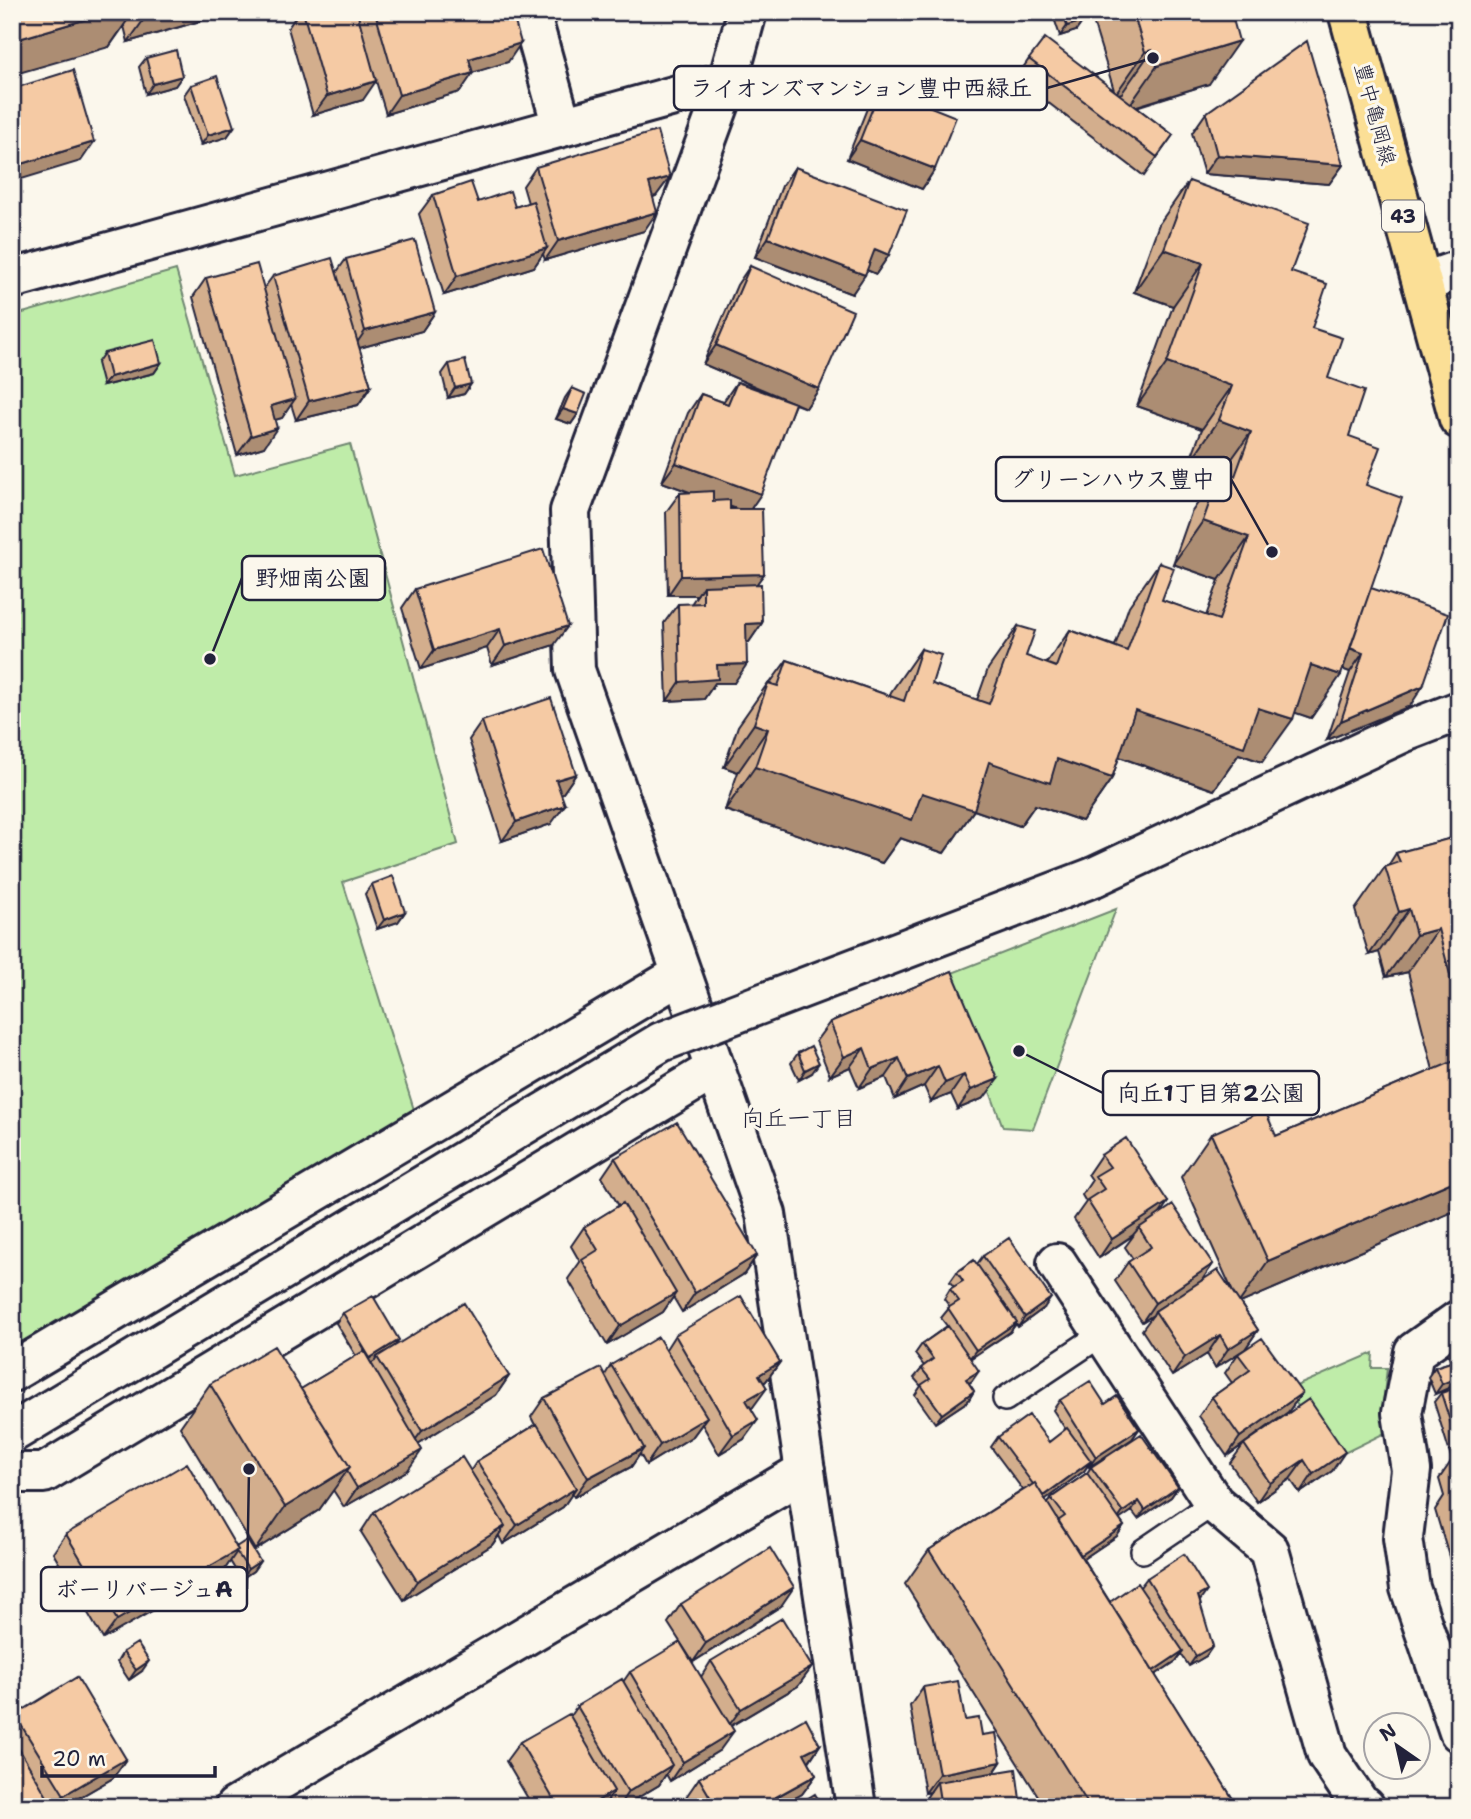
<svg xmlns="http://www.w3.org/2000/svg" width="1471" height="1819" viewBox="0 0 1471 1819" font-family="'Shantell Sans','Klee One',sans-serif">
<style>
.green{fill:#bfeca9;stroke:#708772;stroke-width:2}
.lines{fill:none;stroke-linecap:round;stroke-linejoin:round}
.service-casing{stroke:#22223b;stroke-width:28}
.minor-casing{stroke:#22223b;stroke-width:44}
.tertiary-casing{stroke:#22223b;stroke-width:44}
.primary-casing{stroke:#22223b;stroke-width:44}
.service{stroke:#fbf7ec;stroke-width:23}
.minor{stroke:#fbf7ec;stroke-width:38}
.tertiary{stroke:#fbf7ec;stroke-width:38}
.primary{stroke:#fbdf96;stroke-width:38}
.minor-bridge-casing{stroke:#22223b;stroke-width:44;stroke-linecap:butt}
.minor-bridge{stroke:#fbf7ec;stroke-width:38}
.wall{fill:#d3ae8d;stroke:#22223b;stroke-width:2}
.shaded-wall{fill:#ac8d73;stroke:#22223b;stroke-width:2}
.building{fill:#f5caa4;stroke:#22223b;stroke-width:2}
.labels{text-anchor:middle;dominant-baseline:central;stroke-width:6;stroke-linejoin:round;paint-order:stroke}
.shield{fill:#fbf7ec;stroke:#636270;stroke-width:2}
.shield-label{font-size:19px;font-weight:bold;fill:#22223b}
.street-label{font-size:21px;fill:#22223b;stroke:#fbf7ec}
.neighbourhood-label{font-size:23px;fill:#22223b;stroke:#fbf7ec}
.leader{fill:none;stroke:#22223b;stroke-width:2.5}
.callout-dot{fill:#22223b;stroke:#fbf7ec;stroke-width:2.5}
.callout{fill:#fbf7ec;stroke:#22223b;stroke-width:2.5}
.callout-label{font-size:23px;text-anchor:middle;font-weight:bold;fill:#22223b}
</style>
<rect width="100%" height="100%" fill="#fbf7ec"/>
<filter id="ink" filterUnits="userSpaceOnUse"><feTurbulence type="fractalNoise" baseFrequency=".0143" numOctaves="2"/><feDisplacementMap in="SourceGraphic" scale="14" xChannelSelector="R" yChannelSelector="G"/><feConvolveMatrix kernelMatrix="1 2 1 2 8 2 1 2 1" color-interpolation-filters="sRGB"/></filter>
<g filter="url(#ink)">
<path class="green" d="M176,270L235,475L350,444L458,844L343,882L415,1113L12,1352V316Z
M1116,909L1033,1129L1003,1127L947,975Z
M1373,1353L1372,1368H1387L1382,1413L1387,1432L1334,1458L1287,1390Z"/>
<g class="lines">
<g class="service-casing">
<path id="service" d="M1005,1399L1102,1334
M1143,1551L1214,1503"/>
</g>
<g class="minor-casing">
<path id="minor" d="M530,12L562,127
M12,279L728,81
M1422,283L1459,270
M1094,877L1402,733L1459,711
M1057,1263L1214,1503L1269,1550L1327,1755L1359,1803L1365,1807
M1459,1320L1414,1352L1402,1413L1411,1470L1403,1538L1410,1588L1459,1732
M12,1372L680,975
M12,1473H44L713,1070
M235,1807L805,1471"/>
</g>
<g class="tertiary-casing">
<path id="tertiary" d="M747,12L728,81L570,511L575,670L766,1214L856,1807"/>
</g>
<g class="primary-casing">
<path id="primary" d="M1348,12L1459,419"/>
</g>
<use href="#service" class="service"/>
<use href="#minor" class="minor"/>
<use href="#tertiary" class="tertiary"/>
<use href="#primary" class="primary"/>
<g class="minor-bridge-casing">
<path id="minor-bridge" d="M12,1433L661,1042L1094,877"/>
</g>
<use href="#minor-bridge" class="minor-bridge"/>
</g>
<path class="wall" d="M12,12H231L128,42L124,26L109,47Z
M299,12H512L508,62L473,72L460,92L386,114L369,58L363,100L313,115L288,28Z
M1052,12H1080L1083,21L1076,31L1060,36Z
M1090,12H1231L1209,84L1136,107L1173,135L1144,176L1016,78L1029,59L1114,90Z
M1459,12V28L1454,13Z
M146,58L182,76L175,86L146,94L139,67Z
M191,85L234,127L227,137L201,145L184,95Z
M881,87L935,169L922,189L847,159L868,106Z
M1206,113L1343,165L1329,184L1204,174L1192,133Z
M536,167L670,177L656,196L653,197L644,231L545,260L543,254L534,267L444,295L419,214L433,195L515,207L528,203L523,186Z
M795,167L889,255L876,274L867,270L852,294L755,257L782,186Z
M1189,181L1291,272L1312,328L1328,378L1366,485L1371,588L1410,706L1327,740L1350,672L1343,669L1311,718L1295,712L1262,762L1239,754L1214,790L1119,757L1112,778L1082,821L1035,805L1020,826L974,810L944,853L900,838L882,863L725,810L738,772L724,767L738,726L768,683H770L787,660L890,696L891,692L921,649L932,684L977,700L988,669L1018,626L1026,656L1046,664L1070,630L1115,646L1129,606L1159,563L1162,600L1206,616L1219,580L1173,564L1191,513L1218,474L1189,463L1202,429L1137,406L1173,306L1134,292L1159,224Z
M346,259L435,312L422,331L359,348L371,386L358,405L296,420L291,404L282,418L275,420L264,447L237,455L193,297L206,278L264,288L273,276L336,273Z
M750,266L819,389L806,408L795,404L751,509L764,574L756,584L762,623L749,642H747L734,683H715L704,699L667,701L664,623L678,604H691L697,595H668L666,512L680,493L690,492L662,482L688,413L701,394L723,402L737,382L779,397L703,364L737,285Z
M104,353L161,363L154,373L103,386L97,363Z
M449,364L471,384L464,394L448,398L442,374Z
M572,388L578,414L571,424L556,419L565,398Z
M415,589L554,645L492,665L487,648L421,669L402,608Z
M482,721L576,774L563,793L561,794L551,824L502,841L469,740Z
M1459,836V1210L1450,1213L1240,1303L1258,1330L1245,1349L1215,1368L1207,1354L1172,1376L1142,1330L1153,1315L1142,1322L1115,1281L1128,1262L1133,1259L1125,1247L1134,1235L1099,1258L1074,1219L1086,1202L1082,1195L1092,1180L1088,1174L1101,1155L1168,1202L1160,1213L1213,1264L1201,1281L1232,1290L1181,1177L1211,1134L1276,1136L1433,1070L1408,972L1386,977L1379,952L1369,955L1355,910L1385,867L1388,866L1396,853Z
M372,884L405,912L398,922L377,929L365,894Z
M952,971L984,1098L958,1109L951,1094L931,1102L924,1086L895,1099L886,1077L859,1088L850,1067L830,1076L816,1041L830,1022Z
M798,1053L812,1073L799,1080L791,1063Z
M615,1158L757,1255L744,1274L682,1312L673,1297L663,1312L607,1345L568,1279L580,1262L571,1246L584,1227L619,1206L602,1177Z
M983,1256L1044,1308L1018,1327L1016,1324L1010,1332L970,1359L972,1381L969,1383L974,1391L968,1401L935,1423L915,1395L921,1386L914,1378L924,1366L915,1354L922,1344L947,1326L941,1318L950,1307L944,1299L950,1289L954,1287L950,1282L957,1272L977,1264Z
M343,1313L395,1346L509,1376L496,1395L418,1444L408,1470L344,1507L333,1490L319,1510L255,1550L180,1427L210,1384L301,1389L356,1356L336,1323Z
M675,1335L780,1362L766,1381L764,1383L753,1407L751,1409L744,1439L719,1454L702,1424L693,1436L646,1465L640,1454L631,1467L574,1497L572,1493L563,1507L503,1544L499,1536L492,1545L404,1600L361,1532L374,1512L471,1470L477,1461L535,1425L531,1417L544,1398L605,1375L611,1365L666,1349Z
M1459,1342V1378L1453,1386L1435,1394L1428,1377L1435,1367L1451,1362L1448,1353L1455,1343Z
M1238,1354L1302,1393L1288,1412L1250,1439L1332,1471L1300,1493L1290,1479L1257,1502L1230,1463L1244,1444L1227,1456L1199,1416L1212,1397L1232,1383L1225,1373Z
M1459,1387V1590L1435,1510L1444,1496L1439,1479L1452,1460L1434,1402L1441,1393Z
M1060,1400L1105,1404L1139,1429L1132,1439L1089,1467L1088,1465L1084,1471L1045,1499L1048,1504L1051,1498L1087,1473L1091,1467L1178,1487L1171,1497L1138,1519L1132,1511L1119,1519L1124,1526L1117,1536L1083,1559L1110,1602L1140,1587L1147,1578L1200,1601L1206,1656L1189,1666L1181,1654L1176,1661L1155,1675L1238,1807H1045L905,1584L929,1550L1023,1490L991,1447L998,1437L1049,1442L1066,1430L1053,1410Z
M66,1534L236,1547L260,1561L253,1571L241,1579L230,1561L225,1569L103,1639L53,1553Z
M681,1604L781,1606L693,1662L668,1623Z
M123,1652L142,1671L129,1680L117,1662Z
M711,1661L812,1667L798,1686L731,1726L720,1750L670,1781L666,1774L659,1785L622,1807H612L608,1800L603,1807H533L506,1761L520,1742L570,1716L577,1706L623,1682L630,1672L701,1677Z
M923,1687L982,1735L1001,1762L994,1773L1021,1807H925L924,1801L930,1792L925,1793L910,1706Z
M15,1715L126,1759L113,1778L63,1807H12V1718Z
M820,1745L809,1762L816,1775L802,1794L779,1807H691L686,1797L699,1778Z"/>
<path class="shaded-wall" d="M111,12H133L109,47L12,75V41Z
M156,12H231L128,42L147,15Z
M1083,21L1076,31L1060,36L1067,26Z
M1239,41L1209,84L1127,109L1157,66Z
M521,43L508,62L456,78L469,59Z
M1152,50L1122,93L1115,95L1145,52Z
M473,73L460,92L386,114L399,95Z
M182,76L175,86L146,94L153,84Z
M376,81L363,100L313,115L327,96Z
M234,127L227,137L201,145L208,135Z
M860,140L935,169L922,189L847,159Z
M94,142L81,161L12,182V167Z
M1217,155L1343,165L1329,184L1204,174Z
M670,177L656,196L636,202L649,183Z
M657,212L644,231L545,260L558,241Z
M768,238L865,275L852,294L755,257Z
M547,248L534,267L444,295L457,276Z
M875,249L889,255L876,274L862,268Z
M1164,249L1203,263L1173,306L1134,292Z
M435,312L422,331L352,350L365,331Z
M716,345L819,389L806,408L703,364Z
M161,363L154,373L103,386L110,377Z
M1167,363L1232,386L1202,429L1137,406Z
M471,384L464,394L448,398L455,388Z
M371,386L358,405L296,420L309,401Z
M295,399L282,418L257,425L271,406Z
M563,409L578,414L571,424L556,419Z
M1219,420L1251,432L1221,474V470L1218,474L1189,463Z
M277,428L264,447L237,455L251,436Z
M676,463L761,494L748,513L662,482Z
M1203,521L1249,537L1219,580L1173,564Z
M764,574L750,593L703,586L697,595H668L681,576Z
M762,623L749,642L733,643L746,624Z
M568,626L554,645L492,665L505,646Z
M500,629L487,648L421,669L434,650Z
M1346,647L1363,653L1350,672L1333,666Z
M747,664L734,683H715L704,699L667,701L680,682L717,665Z
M1311,665L1341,675L1311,718L1281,708Z
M1423,686L1410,706L1327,740L1341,721Z
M1258,708L1293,719L1262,762L1239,754L1214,790L1105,752L1135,710Z
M754,724L768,729L738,772L724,767Z
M1057,759L1112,778L1082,821L1035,805L1020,826L974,810L944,853L900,838L882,863L725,810L755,767L922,793L989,762Z
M576,774L563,793L543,800L556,780Z
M565,805L551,824L502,841L516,822Z
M1409,909L1379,952L1369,955L1399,912Z
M405,912L398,922L377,929L384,920Z
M1438,929L1408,972L1386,977L1416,935Z
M864,1048L850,1067L830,1076L844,1057Z
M899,1058L886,1077L859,1088L872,1069Z
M819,1063L812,1073L799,1080L805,1070Z
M938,1066L924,1086L895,1099L908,1079Z
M964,1075L951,1094L931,1102L945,1083Z
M998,1079L984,1098L958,1109L971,1090Z
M1459,1179V1210L1450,1213L1238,1304L1268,1261Z
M1168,1202L1155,1221L1139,1228L1133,1235L1099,1258L1112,1239Z
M757,1255L744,1274L682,1312L695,1293Z
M1213,1264L1200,1283L1155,1311L1153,1315L1142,1322L1155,1303Z
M676,1293L663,1312L607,1345L620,1326Z
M1051,1298L1044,1308L1018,1327L1025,1317Z
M1017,1322L1010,1332L969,1359L976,1350Z
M1258,1330L1245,1349L1215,1368L1228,1349Z
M1220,1335L1207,1354L1172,1376L1185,1357Z
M399,1340L392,1350L377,1357L375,1361L363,1368L370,1358Z
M780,1362L766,1381L745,1394L759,1375Z
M979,1371L972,1381L959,1389L966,1379Z
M509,1376L496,1395L408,1450L422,1431Z
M1459,1377L1453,1386L1435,1394L1442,1384Z
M767,1388L753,1407L733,1419L746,1400Z
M974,1391L968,1401L935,1423L942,1414Z
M1302,1393L1288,1412L1227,1456L1240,1437Z
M707,1417L693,1436L646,1465L660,1445Z
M758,1420L744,1439L719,1454L733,1435Z
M1139,1429L1132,1439L1089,1467L1096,1457Z
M644,1448L631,1467L574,1497L588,1478Z
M422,1450L408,1470L344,1507L357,1488Z
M1345,1452L1332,1471L1300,1493L1313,1474Z
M1304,1460L1290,1479L1257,1502L1270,1483Z
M1091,1461L1084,1471L1035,1507L1042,1497Z
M350,1467L319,1510L255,1550L285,1507Z
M1178,1487L1171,1497L1138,1519L1145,1510Z
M576,1488L563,1507L503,1544L517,1525Z
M1139,1501L1132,1511L1116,1522L1123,1512Z
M505,1526L492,1545L404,1600L417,1581Z
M1124,1526L1117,1536L1074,1565L1081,1555Z
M238,1550L225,1569L103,1639L117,1620Z
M260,1561L253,1571L241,1579L248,1569Z
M794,1587L781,1606L693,1662L706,1643Z
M1207,1591L1200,1601L1198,1596Z
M1213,1646L1206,1656L1189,1666L1196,1656Z
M1183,1651L1176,1661L1143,1683L1150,1673Z
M149,1661L142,1671L129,1680L136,1670Z
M812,1667L798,1686L727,1728L741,1709Z
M734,1731L720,1750L670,1781L683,1762Z
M820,1745L807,1764L804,1753Z
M126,1759L113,1778L63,1807H56L64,1795Z
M1001,1762L988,1781L937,1782L930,1792L925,1793L939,1774Z
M672,1765L659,1785L622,1807H618L628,1792Z
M816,1775L802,1794L779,1807H758Z
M614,1791L603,1807H587Z"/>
<path class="building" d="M12,12H111L12,41Z
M303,12H357L376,81L327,96Z
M375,12H512L521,43L469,59L473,73L399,95Z
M1062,12H1080L1083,21L1067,26Z
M1133,12H1231L1239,41L1157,66L1152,50L1145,52Z
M1045,38L1173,135L1157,157L1029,59Z
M1307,41L1343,165L1217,155L1206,113Z
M176,50L182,76L153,84L146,58Z
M73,70L94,142L12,167V89Z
M217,76L234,127L208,135L191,85Z
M881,87L956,117L935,169L860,140Z
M657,131L670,177L649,183L657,212L558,241L536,167Z
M795,167L907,210L889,255L875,249L865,275L768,238Z
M1189,181L1309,223L1291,272L1327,284L1312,328L1342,338L1328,378L1364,391L1349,436L1380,447L1366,485L1402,498L1341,675L1311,665L1293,719L1258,708L1244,747L1135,710L1112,778L1057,759L1050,783L989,762L974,810L922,793L912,820L755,767L768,729L754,724L768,683L778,686L787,660L904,701L921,649L941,655L932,684L989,704L1018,626L1035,631L1026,656L1056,667L1070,630L1127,651L1159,563L1174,568L1162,600L1219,620L1249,537L1203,521L1221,470L1235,476L1251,432L1219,420L1232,386L1167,363L1203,263L1164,249Z
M471,182L478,202L510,191L515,207L533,201L547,248L457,276L433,195Z
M415,240L435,312L365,331L346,259Z
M332,258L371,386L309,401L273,276Z
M257,264L295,399L271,406L277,428L251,436L206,278Z
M750,266L853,311L819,389L716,345Z
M155,340L161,363L110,377L104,353Z
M465,360L471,384L455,388L449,364Z
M737,382L795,403L761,494L676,463L701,394L728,404Z
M572,388L586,394L578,414L563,409Z
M713,491V501L730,500V509H762L764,574L681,576L680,493Z
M543,549L568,626L505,646L500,629L434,650L415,589Z
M761,584L762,623L746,624L747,664L717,665L718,679L680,682L678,604L703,603V586Z
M1371,588L1448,614L1423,686L1341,721L1363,653L1350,648Z
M551,698L576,774L556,780L565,805L516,822L482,721Z
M1459,836V1009L1438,929L1416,935L1409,909L1399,912L1385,867L1400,862L1396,853Z
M393,876L405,912L384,920L372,884Z
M952,971L998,1079L971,1090L964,1075L945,1083L938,1066L908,1079L899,1058L872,1069L864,1048L844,1057L830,1022Z
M811,1046L819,1063L805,1070L798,1053Z
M1459,1059V1179L1268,1261L1211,1134L1265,1110L1276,1136Z
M677,1122L757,1255L695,1293L615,1158Z
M1126,1138L1168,1202L1112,1239L1087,1200L1104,1189L1095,1176L1110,1167L1101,1155Z
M623,1203L676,1293L620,1326L582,1260L598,1250L584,1227Z
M1173,1205L1213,1264L1155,1303L1128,1262L1151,1247L1139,1228Z
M1009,1238L1051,1298L1025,1317L983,1256Z
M974,1260L1017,1322L976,1350L948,1308L959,1301L950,1289L963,1281L957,1272Z
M1218,1270L1258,1330L1228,1349L1220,1335L1185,1357L1155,1311Z
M373,1296L399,1340L370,1358L343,1313Z
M741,1296L780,1362L759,1375L767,1388L746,1400L758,1420L733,1435L675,1335Z
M464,1303L509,1376L422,1431L377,1357Z
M948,1326L979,1371L966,1379L974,1391L942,1414L921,1385L930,1379L921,1368L933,1359L922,1344Z
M658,1337L707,1417L660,1445L611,1365Z
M1262,1338L1302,1393L1240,1437L1212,1397L1250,1370L1238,1354Z
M1459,1342V1354L1455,1343Z
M274,1346L350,1467L285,1507L210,1384Z
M364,1351L422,1450L357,1488L347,1471L350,1467L301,1389Z
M1454,1361L1459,1377L1442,1384L1435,1367Z
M601,1368L644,1448L588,1478L544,1398Z
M1090,1381L1105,1404L1117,1396L1139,1429L1096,1457L1060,1400Z
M1459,1387V1449L1441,1393Z
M1309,1399L1345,1452L1313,1474L1304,1460L1270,1483L1244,1444Z
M1029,1415L1049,1442L1067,1428L1091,1461L1043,1496L1035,1483L1033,1484L998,1437Z
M537,1424L576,1488L517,1525L477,1461Z
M1141,1434L1178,1487L1145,1510L1139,1501L1123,1512L1091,1467Z
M462,1457L505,1526L417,1581L374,1512Z
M187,1463L238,1550L117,1620L66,1534Z
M1087,1473L1124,1526L1081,1555L1058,1521L1065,1516L1051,1498Z
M1035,1483L1238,1807H1090L929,1550Z
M247,1540L260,1561L248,1569L236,1551L238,1550L236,1547Z
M770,1548L794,1587L706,1643L681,1604Z
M1184,1554L1207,1591L1198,1596L1213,1646L1196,1656L1147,1578Z
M1137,1583L1183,1651L1153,1671L1110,1602Z
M782,1618L812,1667L741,1709L711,1661Z
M680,1642L734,1731L683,1762L630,1672Z
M137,1643L149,1661L136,1670L123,1652Z
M77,1677L126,1759L64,1795L15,1715Z
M622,1679L672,1765L628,1792L577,1706Z
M958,1681L965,1720L979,1718L982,1735L996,1733L1001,1762L939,1774L923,1687Z
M569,1714L614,1791L587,1807H558L520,1742Z
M806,1718L820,1745L804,1753L816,1775L758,1807H716L699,1778Z
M12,1737L52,1805L50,1807H12Z
M1016,1769L1021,1807H941L937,1782Z
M815,1794L823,1807H794Z"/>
</g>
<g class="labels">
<rect class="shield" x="1382" y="200.5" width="42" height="31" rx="5"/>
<g class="shield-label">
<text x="1403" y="216">43</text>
</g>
<g class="street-label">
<text transform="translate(1375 114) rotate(75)">豊中亀岡線</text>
</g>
<g class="neighbourhood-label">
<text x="799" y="1118">向丘一丁目</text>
</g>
</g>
<path class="leader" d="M1153 58L1047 88M1272 552L1231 479M210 659L242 578M1019 1051L1103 1093M249 1469L247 1589"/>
<g class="callout-dot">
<circle cx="1153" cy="58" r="7"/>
<circle cx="1272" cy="552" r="7"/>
<circle cx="210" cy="659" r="7"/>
<circle cx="1019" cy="1051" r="7"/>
<circle cx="249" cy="1469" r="7"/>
</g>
<g class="callout">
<rect x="674" y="66" width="373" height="44" rx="7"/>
<rect x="996" y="457" width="235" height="44" rx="7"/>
<rect x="242" y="556" width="143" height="44" rx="7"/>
<rect x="1103" y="1071" width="216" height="44" rx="7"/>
<rect x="41" y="1567" width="206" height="44" rx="7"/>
</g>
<g class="callout-label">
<text x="861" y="96">ライオンズマンション豊中西緑丘</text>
<text x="1113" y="487">グリーンハウス豊中</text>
<text x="313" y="586">野畑南公園</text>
<text x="1211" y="1101">向丘1丁目第2公園</text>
<text x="144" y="1597">ボーリバージュA</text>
</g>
<rect width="1471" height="1819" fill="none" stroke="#fbf7ec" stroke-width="42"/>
<rect x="21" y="21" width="1429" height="1777" fill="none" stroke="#22223b" stroke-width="2.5" filter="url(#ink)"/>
<g transform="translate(1397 1746) rotate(326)"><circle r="33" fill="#fbf7ec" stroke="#a4a2a5" stroke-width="2"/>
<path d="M0-5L12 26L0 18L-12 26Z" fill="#22223b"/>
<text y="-10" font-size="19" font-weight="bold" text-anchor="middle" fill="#22223b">N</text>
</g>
<path d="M42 1766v10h173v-10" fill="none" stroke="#22223b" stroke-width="3.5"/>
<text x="52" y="1766" font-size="21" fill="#22223b" stroke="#fbf7ec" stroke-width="5" paint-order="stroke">20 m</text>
</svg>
